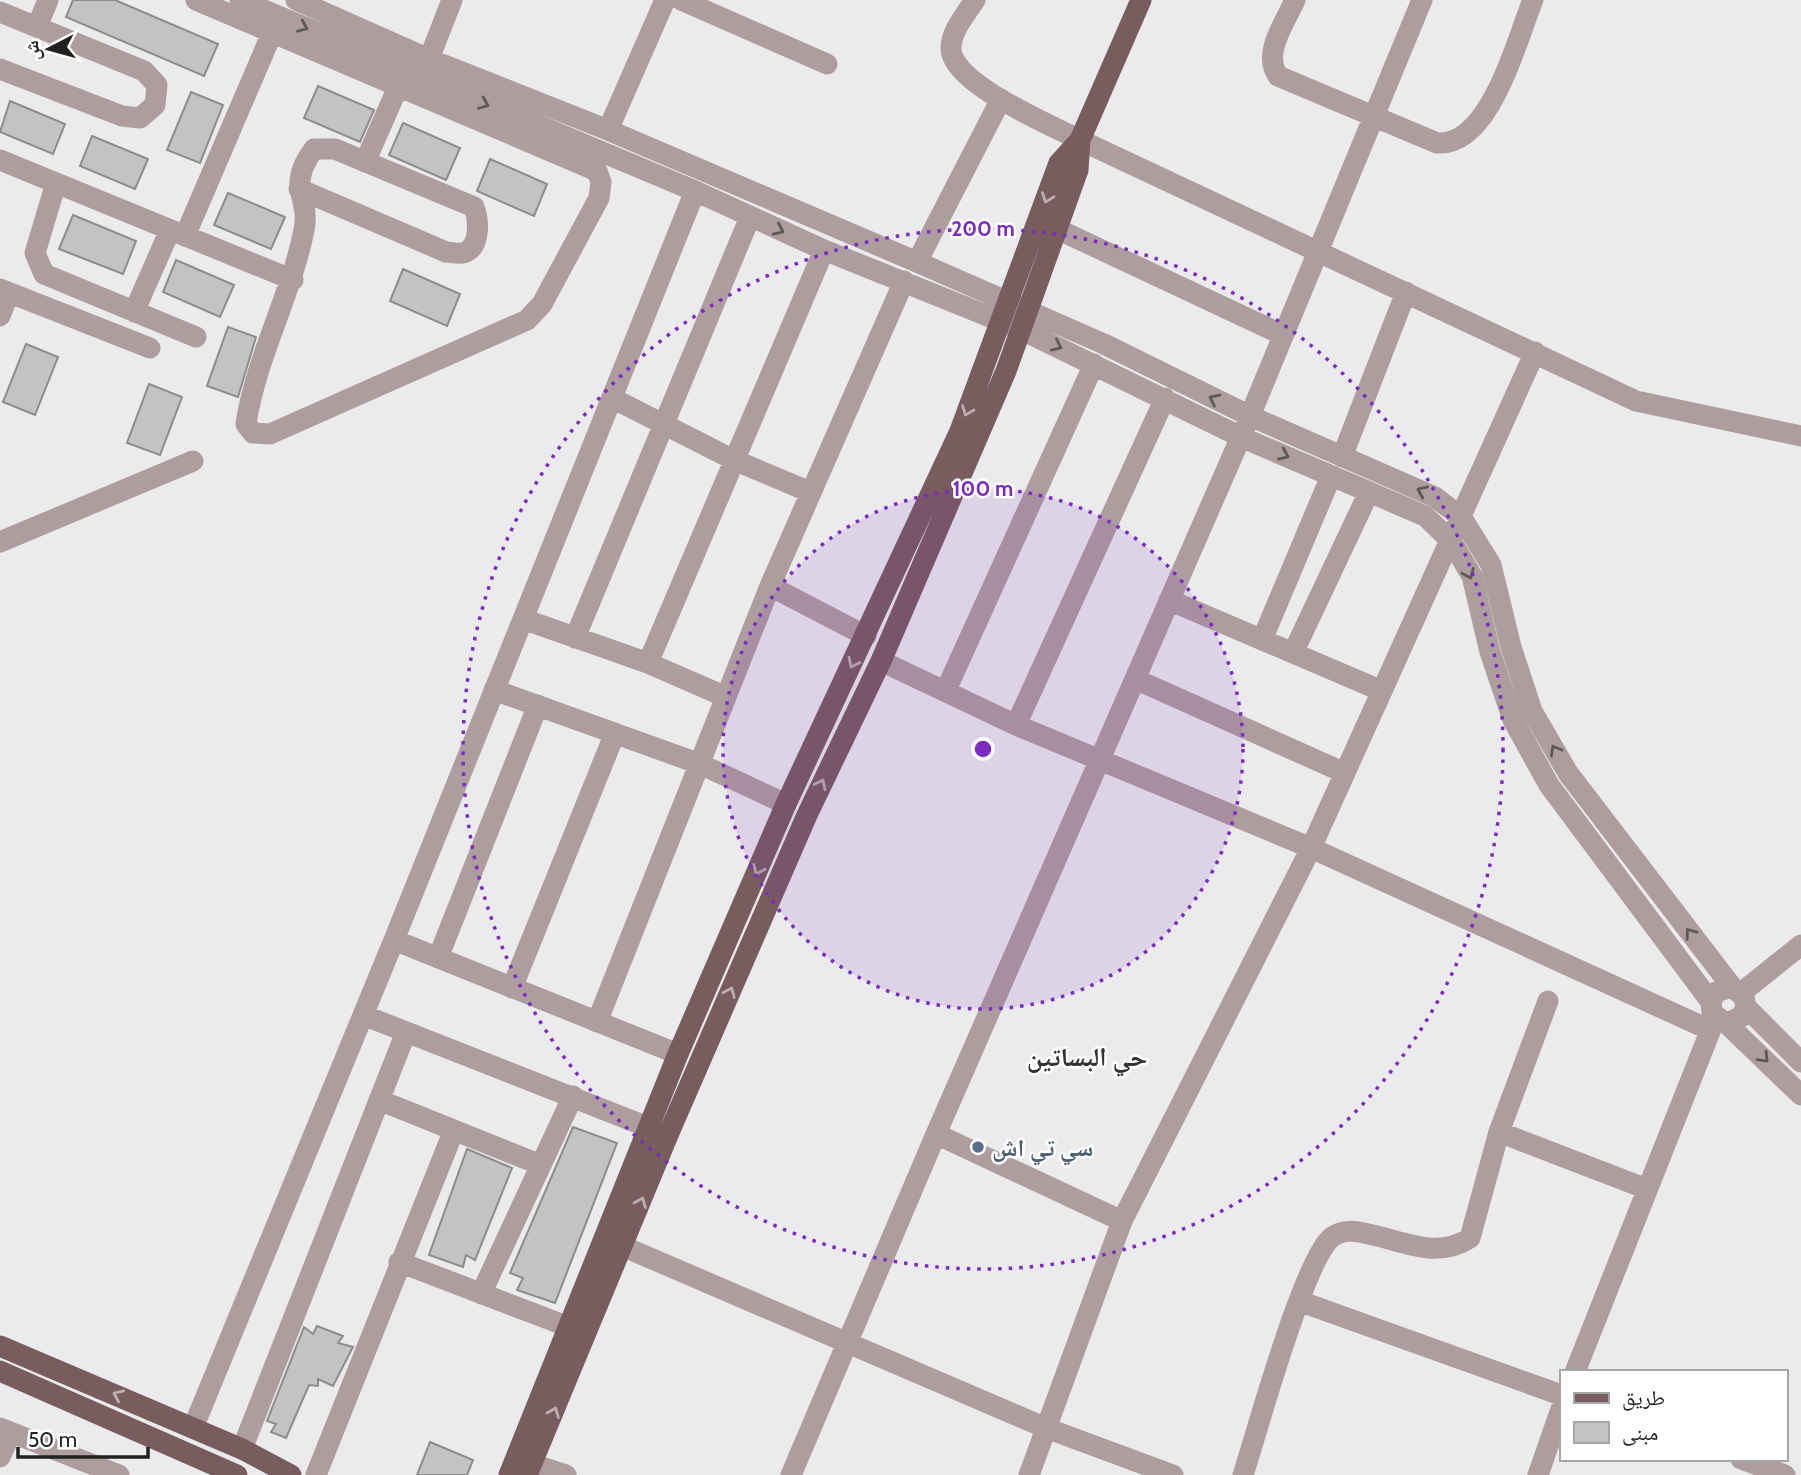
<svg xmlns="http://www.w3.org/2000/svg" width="1801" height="1475" viewBox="0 0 1801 1475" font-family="Cabin,'Noto Naskh Arabic',sans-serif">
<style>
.building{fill:#c3c3c5;stroke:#8c8c8d;stroke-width:2}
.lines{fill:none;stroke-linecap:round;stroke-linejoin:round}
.minor{stroke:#ad9d9e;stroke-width:21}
.major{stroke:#785c5e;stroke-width:21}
.oneway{stroke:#5f5859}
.oneway2{stroke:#bcaeae}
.ring{fill:none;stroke:#7b2cbf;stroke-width:3.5;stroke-dasharray:3.5 7}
.service-dot{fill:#5c6f8a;stroke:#fff;stroke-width:2.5}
.labels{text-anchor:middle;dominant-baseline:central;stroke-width:5;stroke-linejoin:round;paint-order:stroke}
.service-label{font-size:24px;font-weight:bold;fill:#4e5e75;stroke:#fff;text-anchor:start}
.neighbourhood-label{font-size:26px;font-weight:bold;fill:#313233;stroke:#fff}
.centre{fill:#7b2cbf;stroke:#fff;stroke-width:3.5}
.ring-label{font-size:21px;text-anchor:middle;font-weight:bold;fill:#7b2cbf;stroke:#fff;stroke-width:5;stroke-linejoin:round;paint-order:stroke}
</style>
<rect width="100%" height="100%" fill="#ebebed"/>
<path class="building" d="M73,0H115L218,44L204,76L66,17Z
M318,86L374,110L360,142L304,118Z
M191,92L223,105L200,163L167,150Z
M10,101L65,124L53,154L0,132Z
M403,123L460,148L446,180L389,155Z
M92,136L148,159L135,189L80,166Z
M490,159L547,184L534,216L477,191Z
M228,193L285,217L271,249L214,225Z
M73,215L136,241L123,274L59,249Z
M176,260L234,285L220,317L163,292Z
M403,269L460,294L447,326L390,301Z
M228,327L256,337L238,397L207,386Z
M26,344L58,357L35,415L3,402Z
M149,384L182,397L160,455L127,443Z
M573,1127L617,1143L555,1303L517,1290L523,1278L510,1273Z
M467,1149L512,1168L475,1260L466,1255L463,1267L429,1255Z
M317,1326L343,1336L338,1343L353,1347L333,1386L318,1379V1386L309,1385L286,1438L271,1432L276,1424L267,1421L304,1327L313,1334Z
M430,1442L473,1460L467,1475H417Z"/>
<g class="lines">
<path class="minor" d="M196,0L597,171L601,182L599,198L542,304L527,320L270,434L253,433L246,424C256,357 291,296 304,230C311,197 285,188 314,149H335L474,207C479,220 481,248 463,253C458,254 450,252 446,252L299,189
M240,0L695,191L824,250L1020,329L1241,437L1425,516L1451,541L1472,576L1490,652L1513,720L1549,785L1711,1002
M296,0L429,59L608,130L917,262L1104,344L1250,416L1435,497L1462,518L1491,565L1511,647L1532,711L1568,773L1732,987L1744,997L1746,1007L1741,1017L1726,1023L1712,1013L1711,1002L1716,992L1732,987
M681,0L827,64
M975,0C966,14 951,31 951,48C950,83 1051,125 1080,140L1636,401L1801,436
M1295,0C1285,23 1262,53 1278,76L1437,143C1490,147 1516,41 1533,0
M0,12L144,71L157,85L155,105L140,118L122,116L0,69
M37,27L48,0
M429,59L452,0
M608,130L665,0
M0,160L293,280
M365,162L398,87
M56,183L35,253L44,274L196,337
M1055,228L1283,335
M185,236L272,33
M917,262L1001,99
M0,289L150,348
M134,312L170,230
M0,316L9,293
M612,398L734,460L810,492
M1342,457L1406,292
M0,542L193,461
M770,586L866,636
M1169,600L1382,691
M523,619L648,663L726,697
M575,638L750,217
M1262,640L1331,476
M1293,653L1369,492
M881,661L1016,725L1311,848L1710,1030
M648,663L824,250
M1135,679L1345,773
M494,690L700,764L786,804
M946,690L1094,364
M1016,725L1165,398
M394,940L678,1054
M438,958L538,705
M512,988L615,733
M1741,993L1801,945
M1746,1007L1801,1062
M363,1015L663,1133
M597,1022L770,586L904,281
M1726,1023L1801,1095
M379,1100L541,1165
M1499,1132L1548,1001
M936,1134L1122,1221
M622,1246L1046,1428L1173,1475
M399,1262L569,1327
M481,1294L573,1096
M1299,1301L1561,1395
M1575,1372L1715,1019
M0,1428L119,1475
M193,1428L394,940L695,191
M242,1449L406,1032
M0,1457L11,1433
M1741,1459L1785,1475
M532,1464L566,1475
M316,1475L454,1130
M791,1475L936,1134L1250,416L1422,0
M1029,1475L1122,1221L1311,848L1535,352
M1243,1475C1257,1432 1304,1259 1332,1237C1343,1229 1356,1231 1368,1234C1404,1241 1436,1260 1470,1238L1499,1132L1647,1189
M1538,1475L1561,1409"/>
<path class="major" d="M0,1346L242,1449L291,1475
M0,1371L237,1475
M509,1475L678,1054L786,804L960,431L1059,163L1080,140L1141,0
M527,1475L668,1135L807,815L881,661L1006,371L1078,170L1080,140"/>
</g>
<defs><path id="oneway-chevron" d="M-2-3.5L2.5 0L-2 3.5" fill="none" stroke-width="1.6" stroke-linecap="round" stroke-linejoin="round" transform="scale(1.75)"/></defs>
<g class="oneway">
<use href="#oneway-chevron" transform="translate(303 27) rotate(23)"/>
<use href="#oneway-chevron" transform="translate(484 104) rotate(23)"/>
<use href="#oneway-chevron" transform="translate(779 230) rotate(25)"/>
<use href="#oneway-chevron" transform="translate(1057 346) rotate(25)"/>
<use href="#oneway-chevron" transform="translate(1214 399) rotate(-154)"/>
<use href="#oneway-chevron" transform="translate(1284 455) rotate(24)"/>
<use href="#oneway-chevron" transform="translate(1422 491) rotate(-156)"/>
<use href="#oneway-chevron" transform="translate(1469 574) rotate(66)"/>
<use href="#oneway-chevron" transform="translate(1555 750) rotate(-120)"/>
<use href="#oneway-chevron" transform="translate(1690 933) rotate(-127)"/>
<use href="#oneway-chevron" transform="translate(1764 1058) rotate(46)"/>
</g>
<g class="oneway2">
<use href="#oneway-chevron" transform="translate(1047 198) rotate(110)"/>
<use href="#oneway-chevron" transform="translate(967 411) rotate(111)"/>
<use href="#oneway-chevron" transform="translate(853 663) rotate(116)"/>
<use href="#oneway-chevron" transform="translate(821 784) rotate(-64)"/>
<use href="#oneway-chevron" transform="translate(758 870) rotate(113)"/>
<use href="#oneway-chevron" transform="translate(730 992) rotate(-67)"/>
<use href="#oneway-chevron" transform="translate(641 1202) rotate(-68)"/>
<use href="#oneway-chevron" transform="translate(118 1395) rotate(-156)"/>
<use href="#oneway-chevron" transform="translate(554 1412) rotate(-68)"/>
</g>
<circle cx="983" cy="749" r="260" fill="#7b2cbf" fill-opacity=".12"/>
<g class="ring">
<circle cx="983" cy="749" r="260"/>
<circle cx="983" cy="749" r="520"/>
</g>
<circle class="service-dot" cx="978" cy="1147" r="7"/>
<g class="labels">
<g class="service-label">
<text x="992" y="1147">سي تي اش</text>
</g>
<g class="neighbourhood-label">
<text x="1087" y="1057">حي البساتين</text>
</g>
</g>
<circle cx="983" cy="749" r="10" class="centre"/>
<g class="ring-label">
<text x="983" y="236">200 m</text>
<text x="983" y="496">100 m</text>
</g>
<rect x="1560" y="1370" width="228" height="91" fill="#ffffff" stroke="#a5a6a6" stroke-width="2"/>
<rect x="1574" y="1393" width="35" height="10" fill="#785c5e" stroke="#a5a6a6" stroke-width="2"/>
<text x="1622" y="1405" font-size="21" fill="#1f2020">طريق</text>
<rect x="1574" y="1422" width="35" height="21" fill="#c3c3c5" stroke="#a5a6a6" stroke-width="2"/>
<text x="1622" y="1440" font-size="21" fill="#1f2020">مبنى</text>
<g transform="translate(49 49) rotate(264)" stroke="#ffffff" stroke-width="5" paint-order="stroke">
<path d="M0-5L12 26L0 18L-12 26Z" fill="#1f2020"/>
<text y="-10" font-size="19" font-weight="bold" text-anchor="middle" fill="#1f2020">ش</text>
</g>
<path d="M18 1447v10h130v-10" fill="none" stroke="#1f2020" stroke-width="3.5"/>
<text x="28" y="1447" font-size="21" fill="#1f2020" stroke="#ffffff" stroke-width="5" paint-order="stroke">50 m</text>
</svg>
